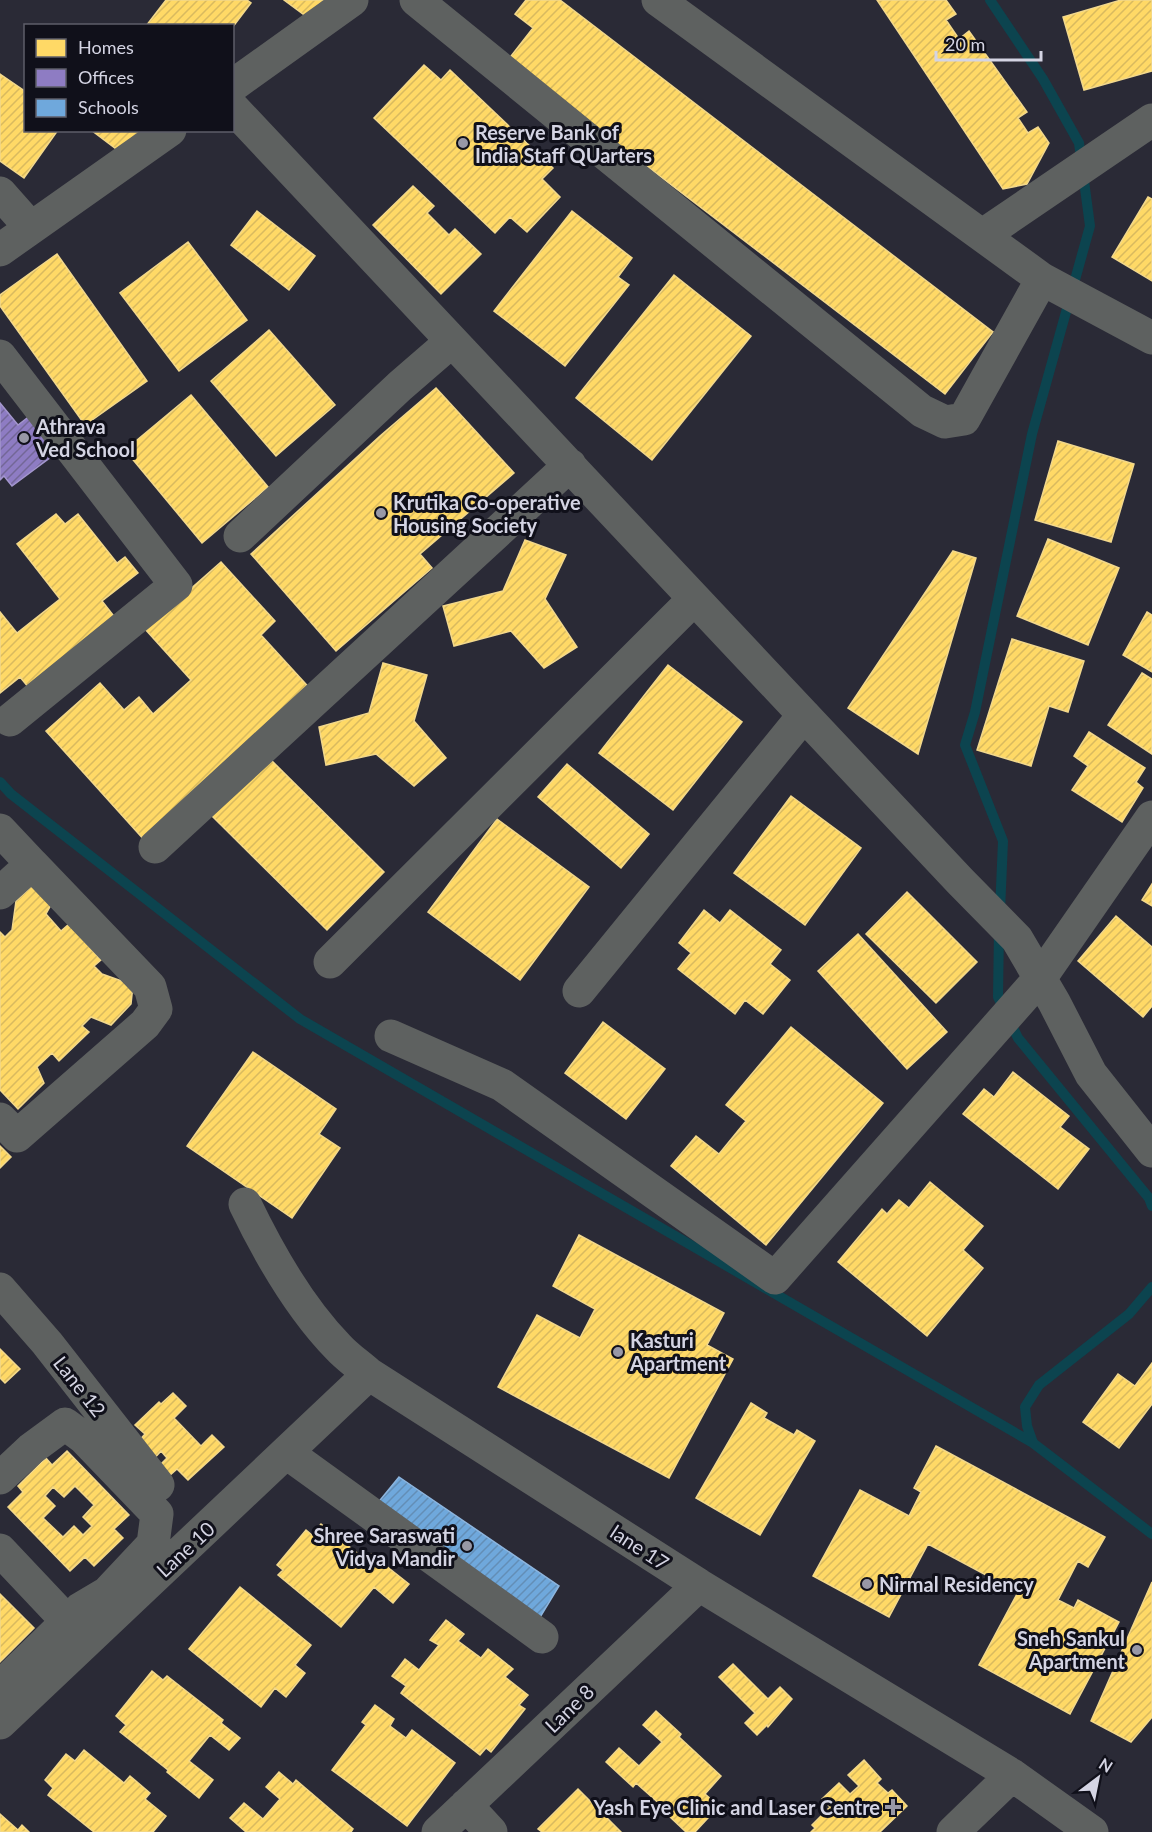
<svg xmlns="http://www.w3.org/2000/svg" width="1152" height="1832" viewBox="0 0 1152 1832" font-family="Lato,sans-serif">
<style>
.homes{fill:url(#homes-hatch);stroke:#f2d88c;stroke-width:1.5;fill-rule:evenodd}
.offices{fill:url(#offices-hatch);stroke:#a396cd;stroke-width:1.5}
.schools{fill:url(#schools-hatch);stroke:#8db5de;stroke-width:1.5}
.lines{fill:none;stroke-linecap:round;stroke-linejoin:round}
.stream{stroke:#0c444f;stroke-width:10}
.minor{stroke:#5e6160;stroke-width:33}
.poi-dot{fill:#9898a6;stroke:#10101a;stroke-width:2}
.labels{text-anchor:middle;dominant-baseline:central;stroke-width:6;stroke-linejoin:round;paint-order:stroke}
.poi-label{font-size:20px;font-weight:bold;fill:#d4d4e3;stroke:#10101a;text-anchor:start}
.street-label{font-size:20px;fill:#d4d4e3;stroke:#10101a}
</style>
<defs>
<pattern id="homes-hatch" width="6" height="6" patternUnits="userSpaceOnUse" patternTransform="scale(1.5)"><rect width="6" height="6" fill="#ffd966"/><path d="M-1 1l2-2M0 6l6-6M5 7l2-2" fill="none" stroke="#d9ba5f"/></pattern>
<pattern id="offices-hatch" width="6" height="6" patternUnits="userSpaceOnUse" patternTransform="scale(1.5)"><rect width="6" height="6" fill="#8e7cc3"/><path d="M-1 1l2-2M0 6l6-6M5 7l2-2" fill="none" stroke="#736797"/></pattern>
<pattern id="schools-hatch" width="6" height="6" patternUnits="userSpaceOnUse" patternTransform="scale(1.5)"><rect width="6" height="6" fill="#6fa8dc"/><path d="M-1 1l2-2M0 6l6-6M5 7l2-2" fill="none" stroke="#638eb6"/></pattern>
</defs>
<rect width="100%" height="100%" fill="#2a2a36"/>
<path class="homes" d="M166,0H247L251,3L232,28V26H146Z
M284,0H325L311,20Z
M526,0H560L993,332L945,394L508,60L533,28L515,14Z
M877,0H946L956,14L946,20L959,39L969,31L1027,112L1018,118L1028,133L1038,127L1049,143L1027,184L1003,189Z
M1121,0H1152V71L1084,90L1063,17Z
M424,65L441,80L450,70L553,168L542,179L560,197L527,232L510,217L495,233L374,118Z
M0,74L26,92V130H58L24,178L0,161Z
M91,130H149L128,158Z
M413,186L434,206L427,213L449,235L455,229L481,254L441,294L373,225Z
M1148,197L1152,199V281L1112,257Z
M257,211L315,256L289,290L231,245Z
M572,211L632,258L618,277L629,285L565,366L494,311Z
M188,242L247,320L179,371L120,293Z
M57,254L147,381L85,425L0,306V295Z
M674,275L751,336L652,460L576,398Z
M269,330L335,405L276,456L211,381Z
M436,388L514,473L420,554L432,568L336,651L251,554L380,436Z
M191,395L268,487L202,543L125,450Z
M1058,441L1134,464L1111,542L1035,520Z
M56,514L65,524L78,514L117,563L125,557L138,573L102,601L117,620L29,688L20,677L0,693V612L17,633L60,599L17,544Z
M1048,539L1119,568L1088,645L1017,616Z
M525,540L566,555L545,599L577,647L544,668L511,631L454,646L443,606L503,591Z
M953,551L976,558L918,754L848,708Z
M221,562L275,621L261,635L314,693L146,842L46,731L100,683L124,710L139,697L153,714L191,680L145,629Z
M1147,612L1152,615V672L1123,655Z
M1012,639L1084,661L1068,712L1049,706L1031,766L977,750Z
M383,663L427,675L414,721L446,758L414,786L376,754L326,765L319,727L369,713Z
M668,665L742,722L673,810L599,753Z
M1142,673L1152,679V754L1108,725Z
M1089,732L1145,768L1136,782L1143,788L1122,822L1072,790L1088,766L1074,756Z
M268,757L384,872L327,930L210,814Z
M567,764L649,834L621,868L538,797Z
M791,796L861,848L805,925L734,873Z
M497,819L589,887L520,980L428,912Z
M1152,884V906L1142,900Z
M33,885L52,903L46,914L61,931L69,924L101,960L94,966L102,974L133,985L131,1004L111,1025L91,1017L82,1026L89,1032L59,1061L52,1053L37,1067L44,1083L18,1109L0,1090V932L5,937L12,930L16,901Z
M907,892L977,962L936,1003L866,934Z
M704,910L720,923L730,910L781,950L770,964L790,980L763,1014L745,1000L735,1014L678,969L691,953L679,943Z
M1116,916L1152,947V1006L1143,1017L1078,961Z
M858,934L947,1032L907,1069L818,971Z
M603,1022L665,1069L626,1119L565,1073Z
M791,1027L883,1103L766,1245L671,1166L696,1136L719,1154L746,1121L726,1105Z
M253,1052L336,1109L319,1134L340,1148L292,1218L187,1146Z
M1013,1072L1069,1116L1060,1127L1089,1149L1058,1189L963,1114L984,1089L994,1097Z
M0,1146L11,1157L0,1168Z
M930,1182L983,1226L963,1250L983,1268L927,1336L838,1262L882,1209L887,1214L899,1200L909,1208Z
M579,1235L724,1313L707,1345L733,1359L669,1478L498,1387L537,1315L580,1338L595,1309L553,1286Z
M0,1349L20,1369L5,1383L0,1378Z
M1152,1363V1404L1119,1448L1083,1422L1118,1374L1135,1386Z
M173,1393L186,1406L174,1418L201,1446L212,1435L224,1447L188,1480L177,1469L169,1476L159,1466L167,1458L161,1451L152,1461L136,1444L145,1434L135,1425L159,1402L161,1404Z
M751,1403L767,1413L764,1418L794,1435L797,1430L815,1441L760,1535L696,1498Z
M936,1446L1105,1537L1088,1567L1078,1561L1058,1600L1074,1608L1078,1600L1119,1622L1070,1714L979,1665L1018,1592L928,1544L889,1617L813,1576L860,1490L909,1516L921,1492L914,1488Z
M67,1451L129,1515L114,1529L123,1538L94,1566L85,1557L70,1571L8,1507L23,1492L18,1486L46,1458L52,1465ZM75,1486L94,1505L83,1517L92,1526L83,1535L74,1526L63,1537L43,1518L55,1506L45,1496L53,1487L64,1497Z
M321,1524L366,1560L371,1554L409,1584L393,1603L374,1587L341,1627L278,1575L283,1570L277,1565L306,1530L312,1535Z
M1152,1582V1717L1131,1742L1091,1721Z
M240,1587L311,1645L295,1665L305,1673L286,1697L275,1688L261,1707L189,1649Z
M0,1594L34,1628L0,1662Z
M446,1620L464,1634L458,1641L481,1658L488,1649L513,1669L505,1677L528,1695L519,1705L525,1709L491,1752L486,1748L480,1755L401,1693L406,1686L392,1676L405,1659L419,1670L439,1645L430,1640Z
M733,1664L768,1699L780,1687L792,1699L768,1727L767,1725L757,1735L745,1723L755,1713L719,1677Z
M152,1671L163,1680L167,1676L223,1720L221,1723L240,1738L229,1750L210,1735L189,1761L213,1780L199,1798L167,1772L168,1770L120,1732L126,1725L116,1716Z
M375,1705L394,1719L390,1726L406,1738L412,1730L455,1763L407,1826L332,1770L366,1725L362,1722Z
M656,1711L681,1734L679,1737L721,1776L705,1794L719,1806L695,1832H686L669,1816L671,1814L636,1783L633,1787L606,1762L619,1748L639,1766L662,1742L643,1725Z
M84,1750L124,1783L130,1776L150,1793L145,1799L166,1816L153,1832H94L48,1795L53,1788L45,1780L66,1754L75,1761Z
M864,1760L881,1779L877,1783L888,1793L892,1790L907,1806L880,1832H811L815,1828L812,1825L830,1807L822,1799L839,1783L850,1794L859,1786L848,1775Z
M279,1772L293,1784L296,1780L353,1829L351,1832H246L230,1818L244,1803L263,1819L280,1799L266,1787Z
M578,1789L621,1832H542L538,1829Z
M0,1814L18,1830L22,1825L29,1832H0Z"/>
<path class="offices" d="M0,403L18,425L31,415L59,451L12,486L4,476L0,480Z"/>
<path class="schools" d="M399,1477L559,1586L539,1619L376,1505Z"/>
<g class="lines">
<path class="stream" d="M990,0L1043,79L1079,143L1090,226L1032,434L975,712L965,745L1003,841L1000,911
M0,782L11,794L300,1019L1033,1443L1152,1534
M999,930L998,997L1018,1038L1149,1198L1152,1206
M1033,1443L1027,1426L1025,1407L1039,1385L1129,1314L1152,1287"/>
<path class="minor" d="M416,0L922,411L945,422L964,419L1042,279
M658,0L1042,279L1152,338
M232,86L352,0
M232,107L960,881L1017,939L1054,1002L1091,1074L1152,1151
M0,193L31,228
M983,235L1152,120
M0,250L170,130
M0,356L176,585L10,720
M240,536L400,386L452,341
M0,830L32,864L0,893
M155,847L570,465
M330,962L694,599
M579,991L804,715
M391,1036L502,1085L775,1278L1041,977L1152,817
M0,1119L17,1136L145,1024L156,1009L150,987L32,864
M245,1204C269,1254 299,1307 338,1347C347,1357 359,1365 369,1374L699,1585L1012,1775L1092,1832
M0,1289L47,1343L158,1485
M287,1453L542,1637
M0,1478L31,1449L65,1424L84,1438L157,1514L153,1544L107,1593L80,1609L0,1687
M0,1550L83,1638
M0,1723L369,1374
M466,1805L491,1832
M438,1832L699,1585
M953,1832L1012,1775"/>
</g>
<g class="poi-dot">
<circle cx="463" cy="143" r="6"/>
<circle cx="24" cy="438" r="6"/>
<circle cx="381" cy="513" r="6"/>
<circle cx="618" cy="1352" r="6"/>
<circle cx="467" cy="1546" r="6"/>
<circle cx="867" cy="1584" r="6"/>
<circle cx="1137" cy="1650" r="6"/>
<path d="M890 1798h6v6h6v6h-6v6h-6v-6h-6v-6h6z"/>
</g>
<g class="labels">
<g class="poi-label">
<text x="475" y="132">Reserve Bank of<tspan x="475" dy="23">India Staff QUarters</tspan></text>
<text x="36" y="426">Athrava<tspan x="36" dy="23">Ved School</tspan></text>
<text x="393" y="502">Krutika Co-operative<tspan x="393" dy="23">Housing Society</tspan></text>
<text x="630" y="1340">Kasturi<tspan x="630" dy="23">Apartment</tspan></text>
<text x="455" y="1535" text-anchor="end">Shree Saraswati<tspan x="455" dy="23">Vidya Mandir</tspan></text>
<text x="879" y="1584">Nirmal Residency</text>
<text x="1125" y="1638" text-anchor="end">Sneh Sankul<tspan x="1125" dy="23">Apartment</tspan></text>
<text x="880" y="1807" text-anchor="end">Yash Eye Clinic and Laser Centre</text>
</g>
<g class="street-label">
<text transform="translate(80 1386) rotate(52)">Lane 12</text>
<text transform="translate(640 1547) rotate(33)">lane 17</text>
<text transform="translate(185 1549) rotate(-43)">Lane 10</text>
<text transform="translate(569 1708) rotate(-44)">Lane 8</text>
</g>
</g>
<rect x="24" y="24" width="210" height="108" fill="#10101a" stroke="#5e5e6a" stroke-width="1.5"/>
<rect x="36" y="39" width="30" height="18" fill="#ffd966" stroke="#5e5e6a" stroke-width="1.5"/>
<text x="78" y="54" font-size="18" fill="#d4d4e3">Homes</text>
<rect x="36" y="69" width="30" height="18" fill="#8e7cc3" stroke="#5e5e6a" stroke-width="1.5"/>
<text x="78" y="84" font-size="18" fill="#d4d4e3">Offices</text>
<rect x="36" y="99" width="30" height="18" fill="#6fa8dc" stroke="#5e5e6a" stroke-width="1.5"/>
<text x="78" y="114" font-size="18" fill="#d4d4e3">Schools</text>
<g transform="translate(1098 1778) rotate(32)" stroke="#10101a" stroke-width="4.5" paint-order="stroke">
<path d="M0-4.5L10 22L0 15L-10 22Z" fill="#d4d4e3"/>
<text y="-9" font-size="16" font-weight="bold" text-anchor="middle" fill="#d4d4e3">N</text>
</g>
<path d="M936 51v9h105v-9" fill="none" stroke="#d4d4e3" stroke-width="3"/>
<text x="945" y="51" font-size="18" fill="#d4d4e3" stroke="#10101a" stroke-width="4.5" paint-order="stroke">20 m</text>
</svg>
